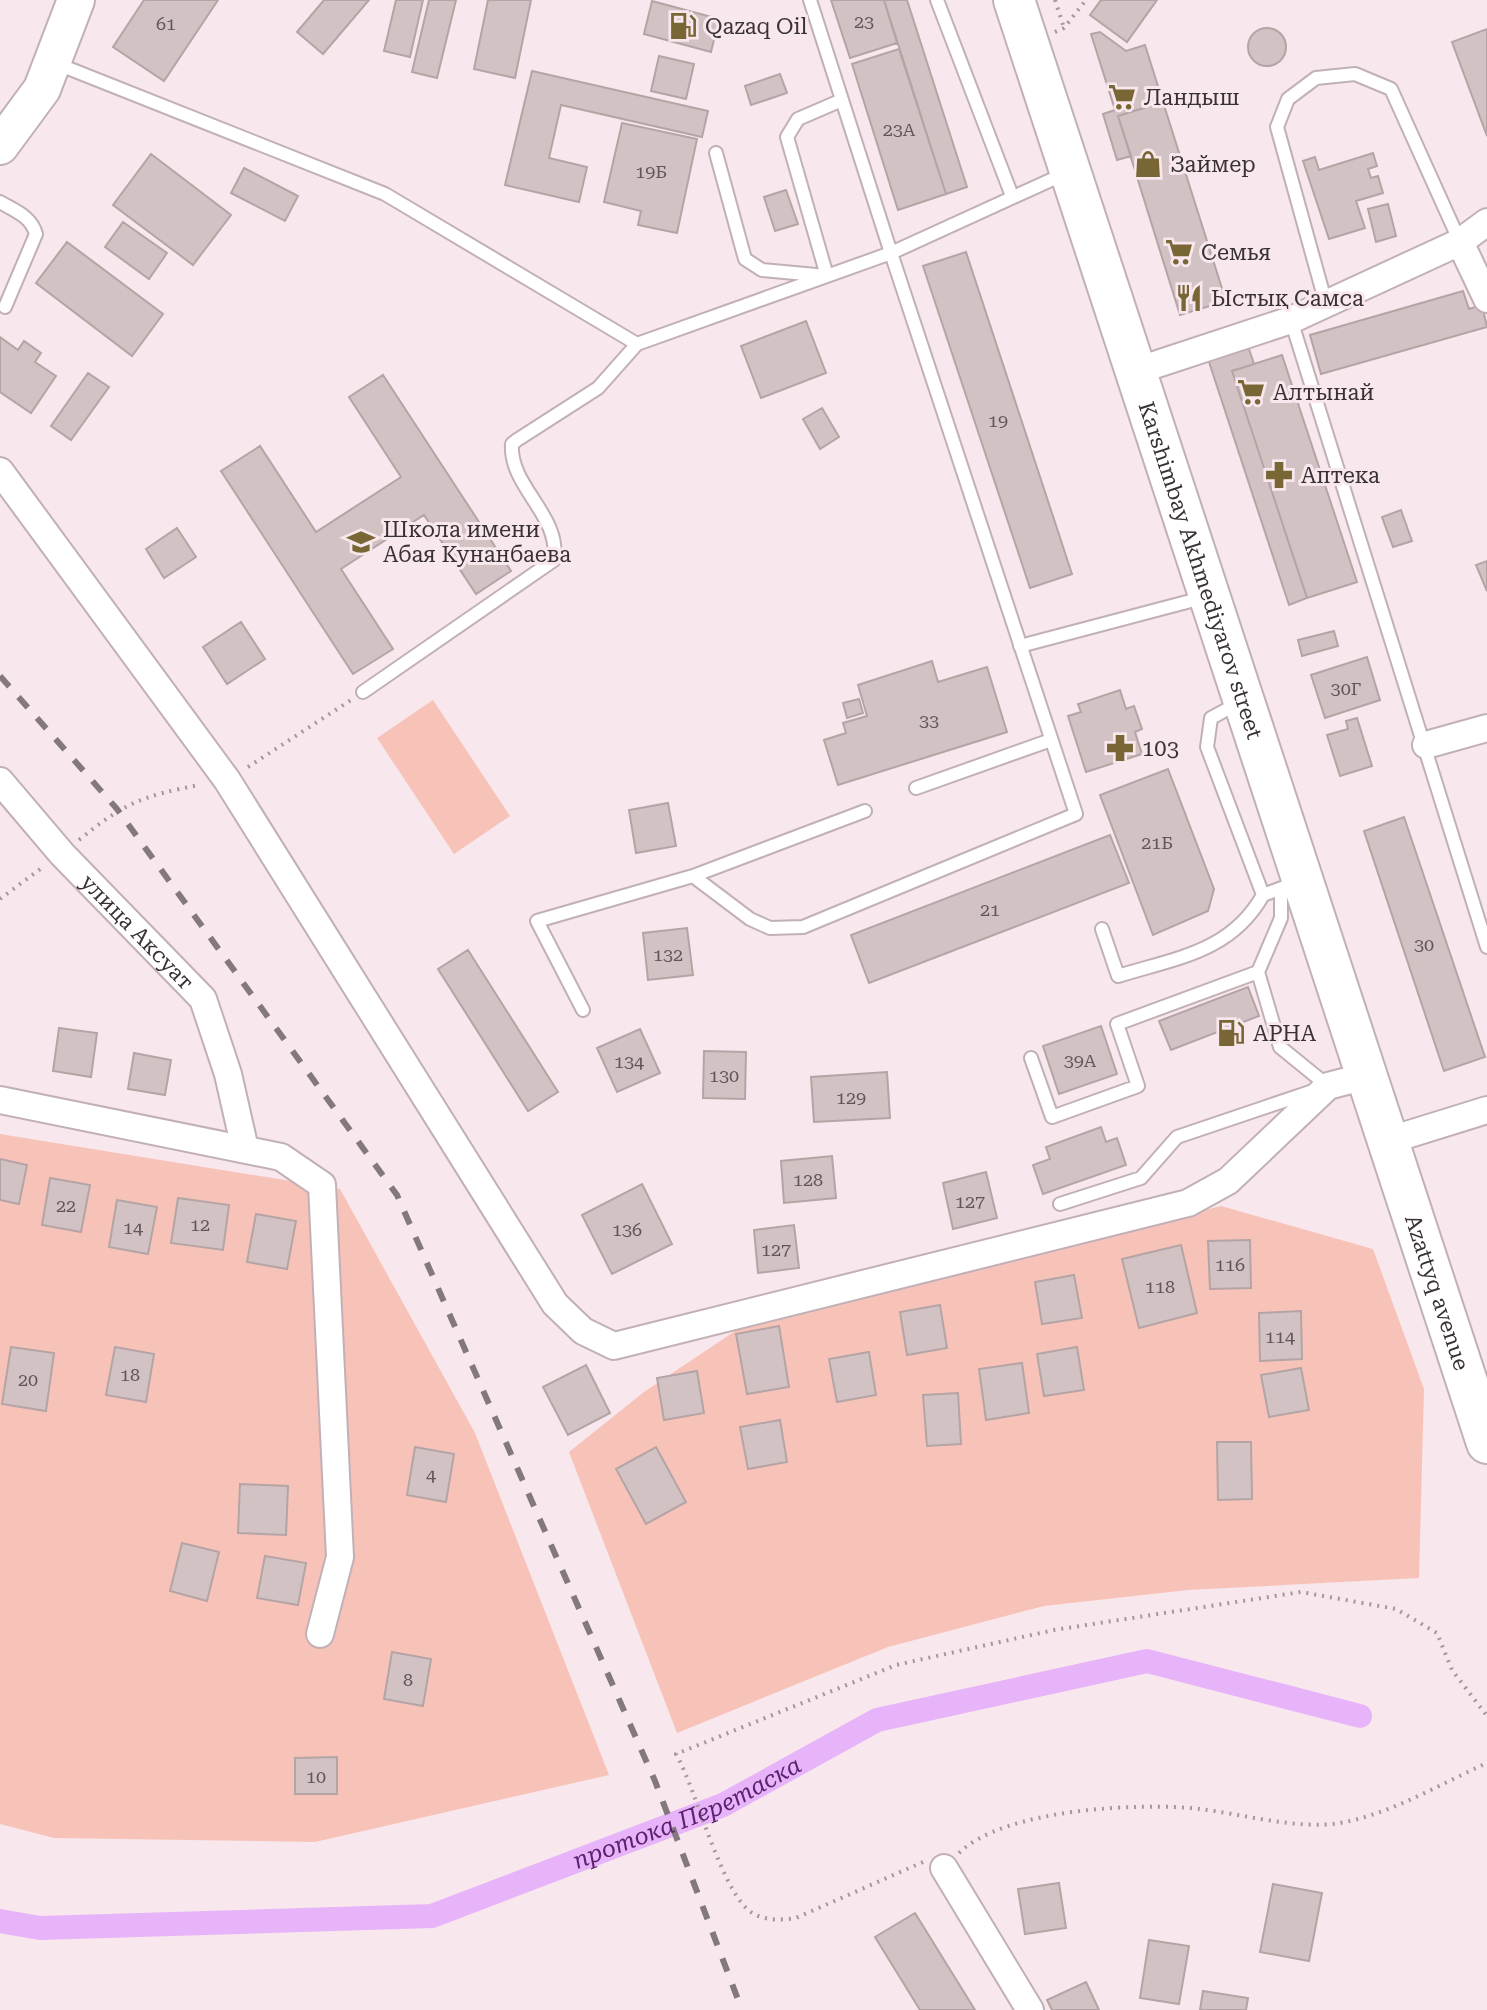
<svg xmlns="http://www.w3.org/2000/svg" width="1487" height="2010" viewBox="0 0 1487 2010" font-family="'Roboto Serif',serif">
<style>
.green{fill:#f7c3b8}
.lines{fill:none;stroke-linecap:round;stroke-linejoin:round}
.canal{stroke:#e7b4f9;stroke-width:24}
.building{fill:#d3c2c3;stroke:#b5a4a5;stroke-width:2}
.lane-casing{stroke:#c1b0b6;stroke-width:16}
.street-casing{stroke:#c1b0b6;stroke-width:30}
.secondary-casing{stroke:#c1b0b6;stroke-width:40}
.primary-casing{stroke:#c1b0b6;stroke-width:44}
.path{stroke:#a4979c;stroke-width:4;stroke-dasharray:2 6;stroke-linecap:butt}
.lane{stroke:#fff;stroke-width:12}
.street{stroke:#fff;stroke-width:26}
.secondary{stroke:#fff;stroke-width:36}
.primary{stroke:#fff;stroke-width:40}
.rail{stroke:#83787c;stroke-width:6;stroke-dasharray:14 14;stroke-linecap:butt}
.labels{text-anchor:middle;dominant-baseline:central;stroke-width:6;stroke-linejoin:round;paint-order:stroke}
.number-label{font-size:18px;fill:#605658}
.poi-label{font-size:22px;fill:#393235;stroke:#f8e7ed;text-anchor:start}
.street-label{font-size:22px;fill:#393235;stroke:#f8e7ed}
.water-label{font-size:24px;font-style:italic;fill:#5e2170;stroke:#f8e7ed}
</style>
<rect width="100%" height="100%" fill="#f8e7ed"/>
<path class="green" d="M433,700L510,816L454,854L377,738Z
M0,1134L340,1189L475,1433L609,1775L315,1842L54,1838L0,1824Z
M1221,1206L1373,1249L1424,1389L1419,1578L1188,1590L1044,1606L888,1647L677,1733L569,1452L644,1392L744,1325Z"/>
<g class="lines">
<path class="canal" id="s1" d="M0,1921L40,1928L432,1916L723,1805L877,1720L1147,1661L1360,1716"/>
</g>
<path class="building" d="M144,0H218L164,81L113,47Z
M324,0H369L323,54L297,32Z
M396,0H423L410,57L384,51Z
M429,0H456L437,78L412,72Z
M488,0H531L515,78L474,69Z
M831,0H884L897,43L850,58Z
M884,0H907L967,187L946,194Z
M1101,0H1157L1127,42L1090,15Z
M652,1L719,19L711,52L644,34Z
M1248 47a19 19 0 1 1 38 0a19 19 0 1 1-38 0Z
M1487,29V136L1452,42Z
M1100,32L1126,51L1145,45L1163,102L1118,116L1131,156L1117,160L1103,114L1115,110L1091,34Z
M899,49L946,194L898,210L852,64Z
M659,56L694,64L686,99L651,91Z
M532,71L708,111L702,137L561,105L549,158L587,167L579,202L505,185Z
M780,74L787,93L751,105L745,86Z
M1163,102L1226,301L1180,315L1118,116Z
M622,123L697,139L677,233L638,225L641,211L604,202Z
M1373,153L1377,166L1368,169L1371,178L1378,176L1383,193L1356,201L1365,228L1329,239L1303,161L1315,157L1319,170Z
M151,154L231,215L193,265L113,205Z
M244,168L298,196L285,221L231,193Z
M786,190L798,224L775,231L764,197Z
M1388,204L1396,236L1376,242L1368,209Z
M123,222L167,253L149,279L105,247Z
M67,242L163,314L132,356L36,283Z
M966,252L1072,574L1030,588L923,266Z
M1463,291L1469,309L1482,305L1487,327L1321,374L1310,335Z
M806,321L826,373L761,398L741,346Z
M0,337L18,350L24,341L41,353L35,362L56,376L31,413L0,392Z
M1248,346L1254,364L1232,371L1307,598L1289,605L1208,359Z
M1282,355L1357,582L1307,598L1232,371Z
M88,373L109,387L71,440L51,426Z
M383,375L511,571L476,594L424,515L341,569L393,649L353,674L221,471L260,446L316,532L401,477L349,397Z
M822,408L839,437L820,449L803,419Z
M1401,510L1412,541L1393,547L1382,517Z
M177,528L196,557L164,578L146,549Z
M1487,561V591L1476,565Z
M241,622L265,659L227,684L203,647Z
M1334,631L1338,646L1302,656L1298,640Z
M1367,657L1380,700L1325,718L1311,675Z
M932,661L938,682L987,667L1007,732L838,785L824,740L846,733L843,723L867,716L858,685Z
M1120,690L1126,709L1134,706L1142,729L1135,732L1142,754L1086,772L1068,716L1081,712L1078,704Z
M859,699L863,713L847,718L843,703Z
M1357,718L1372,766L1340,776L1327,735L1348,729L1346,721Z
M1168,769L1214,889L1208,911L1153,935L1100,795Z
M668,803L676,846L636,853L629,810Z
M1404,817L1485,1057L1444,1071L1364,831Z
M1110,835L1129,883L869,983L851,935Z
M687,928L693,975L648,980L643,933Z
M468,950L558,1092L528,1111L438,969Z
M1248,987L1259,1016L1171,1050L1159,1021Z
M1101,1026L1117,1074L1059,1094L1043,1046Z
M59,1028L97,1033L91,1077L53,1071Z
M640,1029L660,1073L617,1092L597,1048Z
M704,1051L746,1052L745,1099L703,1098Z
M134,1053L171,1060L165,1095L128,1089Z
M887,1072L890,1118L814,1122L811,1077Z
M1101,1127L1106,1142L1117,1138L1126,1165L1043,1194L1033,1165L1050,1159L1046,1147Z
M832,1156L836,1198L784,1203L781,1161Z
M0,1159L27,1165L19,1204L0,1200Z
M986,1172L997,1218L953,1229L943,1183Z
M50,1178L90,1185L81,1232L42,1225Z
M642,1184L672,1244L612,1274L582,1215Z
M178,1198L229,1205L223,1250L171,1243Z
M117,1200L157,1207L148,1254L109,1247Z
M256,1214L296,1221L287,1269L247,1262Z
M794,1225L799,1268L758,1273L754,1230Z
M1250,1240L1251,1288L1210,1289L1208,1241Z
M1181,1245L1197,1313L1139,1328L1122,1259Z
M1074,1275L1082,1318L1042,1324L1035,1282Z
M940,1305L947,1348L907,1355L900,1312Z
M1301,1311L1302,1359L1260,1361L1259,1313Z
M779,1326L789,1387L747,1394L736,1334Z
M11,1347L54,1353L46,1411L2,1404Z
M115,1347L154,1354L146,1402L106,1395Z
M1077,1347L1084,1390L1044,1396L1037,1354Z
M869,1352L876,1395L837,1402L829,1359Z
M1022,1363L1029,1413L986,1420L979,1369Z
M586,1365L610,1413L568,1435L543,1387Z
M1301,1368L1309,1410L1269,1417L1261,1375Z
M697,1371L704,1413L664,1420L657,1378Z
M958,1393L961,1444L927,1446L923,1395Z
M780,1420L787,1462L748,1469L740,1427Z
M1217,1442H1251L1252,1499L1218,1500Z
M415,1447L454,1454L446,1502L407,1495Z
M656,1447L686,1502L646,1524L616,1469Z
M240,1484L288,1486L286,1535L238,1533Z
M182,1543L219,1552L207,1601L170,1591Z
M265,1556L306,1563L298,1605L257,1598Z
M392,1652L431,1659L423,1706L384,1699Z
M337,1757V1794H295V1758Z
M1059,1883L1066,1928L1025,1934L1018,1889Z
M1273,1884L1322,1893L1309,1961L1260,1952Z
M915,1913L975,2010H920L875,1937Z
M1149,1940L1189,1946L1179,2004L1140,1998Z
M1086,1982L1099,2010H1052L1047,2000Z
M1203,1991L1248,1998L1246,2010H1200Z"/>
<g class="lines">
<g class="lane-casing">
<path id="lane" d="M937,0L1012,196
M55,63L385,194L637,344
M716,153L745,259L762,270L827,276L787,137L798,119L842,100
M0,202C15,211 31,216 36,234L5,307
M1326,304L1277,127L1288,99L1316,78L1355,74L1391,89L1460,242
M1291,320L1487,947
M1020,646L1202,598
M363,692L554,560C561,515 509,487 512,444L517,440L598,388L637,344L891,253L810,0
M1237,704L1211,718L1207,747L1263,895L1298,882
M916,788L1051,740
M693,876L865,811
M1281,890V918L1258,972L1280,1047L1328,1086
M1102,929L1118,976C1176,958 1231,952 1263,895
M583,1010L537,921L693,876L750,919L770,928L803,927L1076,814L891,253L1064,174
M1031,1058L1052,1117L1138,1086L1117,1024L1258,972
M1060,1204L1141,1178L1177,1137L1313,1091"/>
</g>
<g class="street-casing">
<g id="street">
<path d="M1460,242L1487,299"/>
<path d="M1136,371L1291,320L1460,242L1487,222"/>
<path d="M0,471L227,780L555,1304L583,1331L614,1346L1188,1203L1228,1181L1328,1086L1366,1076"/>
<path d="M1426,745L1487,728"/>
<path id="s2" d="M0,781L62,854L203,999L228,1074L245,1149"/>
<path d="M0,1100L281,1157L322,1185L340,1557L320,1634"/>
<path d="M1387,1141L1487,1110"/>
<path d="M944,1868L1030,2010"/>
</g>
</g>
<g class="secondary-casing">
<path id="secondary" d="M0,146L42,89L76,0"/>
</g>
<g class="primary-casing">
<g id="primary">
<path id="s3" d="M1014,0L1487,1443"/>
</g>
</g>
<path class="path" d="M1055,0L1064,28
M1055,32L1064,28L1086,0
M248,767L351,700
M79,840C124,803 142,796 199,785
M0,899L43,867
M959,1853C1003,1809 1140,1802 1200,1809C1242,1814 1298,1830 1340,1823C1391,1814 1440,1784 1487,1763
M923,1862L796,1918C782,1920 767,1921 754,1914C722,1897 697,1790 676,1754L896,1665L1054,1630L1301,1592L1396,1609L1437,1633L1452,1670L1487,1716"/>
<use href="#lane" class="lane"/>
<use href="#street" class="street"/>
<use href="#secondary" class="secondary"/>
<use href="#primary" class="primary"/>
<path class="rail" d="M0,676L117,809L397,1195L655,1781L742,2010"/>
</g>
<defs>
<g id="fuel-bare" transform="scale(2.16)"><path d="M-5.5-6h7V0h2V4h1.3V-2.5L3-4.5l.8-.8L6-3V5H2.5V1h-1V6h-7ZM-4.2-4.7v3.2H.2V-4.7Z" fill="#796635" stroke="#f8e7ed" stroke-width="2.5" paint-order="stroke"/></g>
<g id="supermarket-bare" transform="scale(2.16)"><path d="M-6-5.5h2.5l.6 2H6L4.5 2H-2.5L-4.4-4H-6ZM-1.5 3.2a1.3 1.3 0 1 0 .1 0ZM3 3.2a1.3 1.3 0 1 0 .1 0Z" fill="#796635" stroke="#f8e7ed" stroke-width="2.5" paint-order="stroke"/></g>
<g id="shop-bare" transform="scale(2.16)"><path d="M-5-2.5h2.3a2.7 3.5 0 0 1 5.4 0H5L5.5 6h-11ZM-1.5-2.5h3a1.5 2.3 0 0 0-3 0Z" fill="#796635" stroke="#f8e7ed" stroke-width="2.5" paint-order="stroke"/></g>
<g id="restaurant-bare" transform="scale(2.16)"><path d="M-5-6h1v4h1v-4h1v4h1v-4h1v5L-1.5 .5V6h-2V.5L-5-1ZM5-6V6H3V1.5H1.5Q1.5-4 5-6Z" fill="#796635" stroke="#f8e7ed" stroke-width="2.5" paint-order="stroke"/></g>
<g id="pharmacy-bare" transform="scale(2.16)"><path d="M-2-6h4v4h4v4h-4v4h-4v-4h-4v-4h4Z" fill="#796635" stroke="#f8e7ed" stroke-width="2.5" paint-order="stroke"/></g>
<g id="school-bare" transform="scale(2.16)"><path d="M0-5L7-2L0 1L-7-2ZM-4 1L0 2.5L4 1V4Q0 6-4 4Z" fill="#796635" stroke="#f8e7ed" stroke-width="2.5" paint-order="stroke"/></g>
</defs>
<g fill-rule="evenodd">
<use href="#fuel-bare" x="683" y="26"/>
<use href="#supermarket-bare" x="1122" y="97"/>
<use href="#shop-bare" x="1148" y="164"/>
<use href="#supermarket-bare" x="1179" y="252"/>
<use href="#restaurant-bare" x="1189" y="298"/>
<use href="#supermarket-bare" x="1251" y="392"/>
<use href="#pharmacy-bare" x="1279" y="475"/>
<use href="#school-bare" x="361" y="542"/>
<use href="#pharmacy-bare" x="1120" y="748"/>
<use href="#fuel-bare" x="1231" y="1033"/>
</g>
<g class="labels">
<g class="number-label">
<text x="864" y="21">23</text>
<text x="166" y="23">61</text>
<text x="899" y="129">23А</text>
<text x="651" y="171">19Б</text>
<text x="998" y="420">19</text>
<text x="1346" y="688">30Г</text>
<text x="929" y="720">33</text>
<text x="1157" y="842">21Б</text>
<text x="990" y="909">21</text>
<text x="1424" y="944">30</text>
<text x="668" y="954">132</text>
<text x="1080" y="1060">39А</text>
<text x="629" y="1061">134</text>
<text x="724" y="1075">130</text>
<text x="851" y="1097">129</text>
<text x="808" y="1179">128</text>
<text x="970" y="1201">127</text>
<text x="66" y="1205">22</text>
<text x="200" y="1224">12</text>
<text x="133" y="1227">14</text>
<text x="627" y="1229">136</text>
<text x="776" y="1249">127</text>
<text x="1230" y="1264">116</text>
<text x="1160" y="1286">118</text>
<text x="1280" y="1336">114</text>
<text x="130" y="1374">18</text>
<text x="28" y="1379">20</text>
<text x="431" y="1474">4</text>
<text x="408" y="1679">8</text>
<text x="316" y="1776">10</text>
</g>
<g class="poi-label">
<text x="705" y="26">Qazaq Oil</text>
<text x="1144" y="97">Ландыш</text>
<text x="1170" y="164">Займер</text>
<text x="1201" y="252">Семья</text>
<text x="1211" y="298">Ыстық Самса</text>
<text x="1273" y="392">Алтынай</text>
<text x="1301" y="475">Аптека</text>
<text x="383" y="529">Школа имени<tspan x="383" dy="25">Абая Кунанбаева</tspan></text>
<text x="1142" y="748">103</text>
<text x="1253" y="1033">АРНА</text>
</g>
<g class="street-label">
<text stroke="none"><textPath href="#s3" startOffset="600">Karshimbay Akhmediyarov street</textPath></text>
<text stroke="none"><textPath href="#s2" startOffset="204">улица Аксуат</textPath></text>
<text stroke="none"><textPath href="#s3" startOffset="1360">Azattyq avenue</textPath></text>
</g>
<g class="water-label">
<text stroke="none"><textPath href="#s1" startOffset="708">протока Перетаска</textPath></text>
</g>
</g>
</svg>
